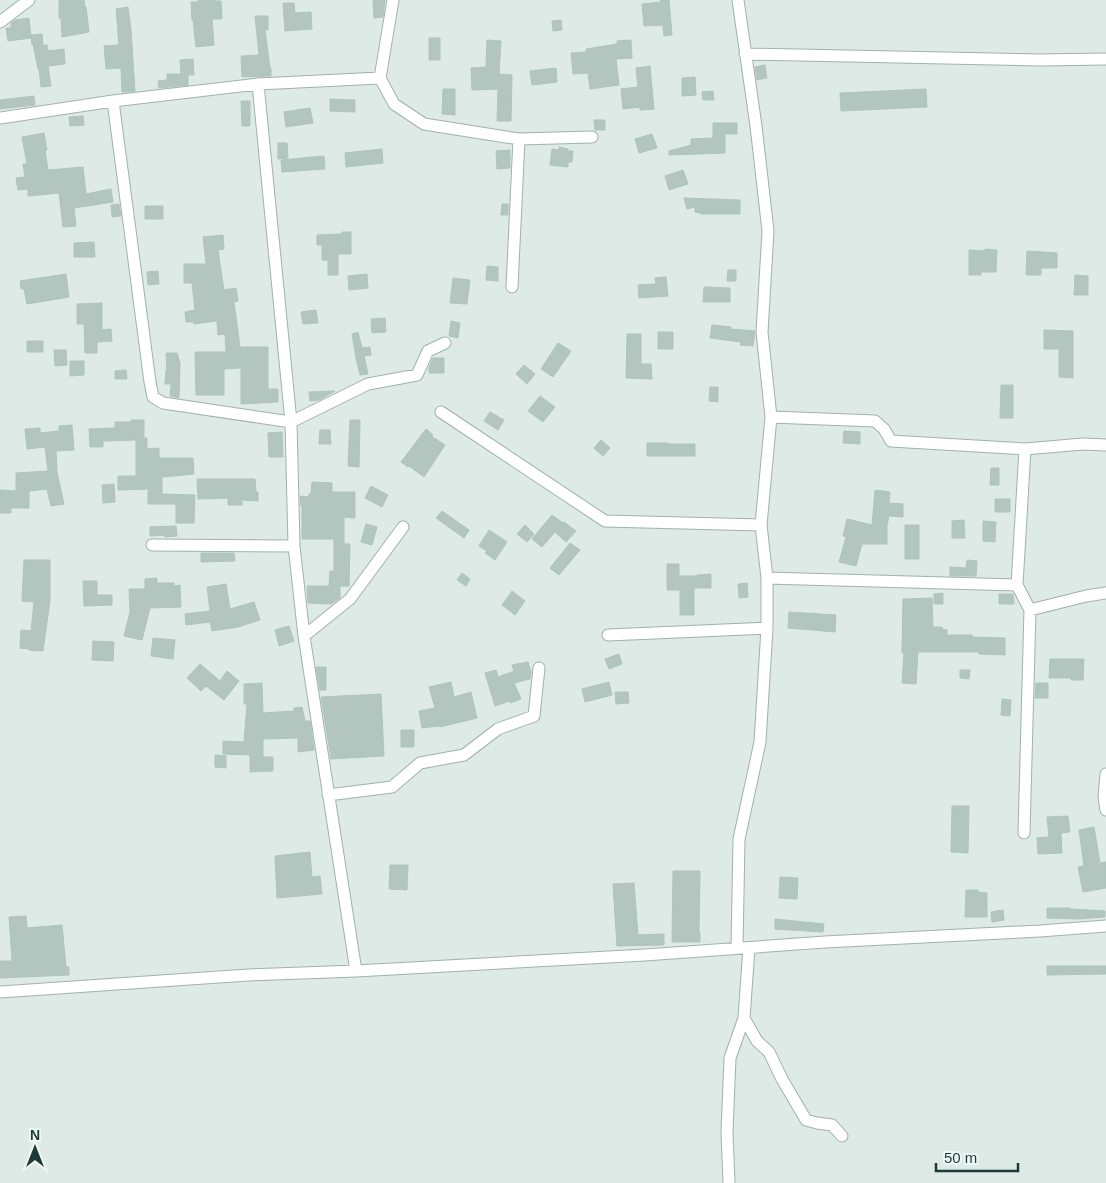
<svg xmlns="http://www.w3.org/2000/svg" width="1106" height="1183" viewBox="0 0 1106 1183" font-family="Arial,sans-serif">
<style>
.building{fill:#b2c5bf;stroke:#afc4be}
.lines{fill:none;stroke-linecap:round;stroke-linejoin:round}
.street-casing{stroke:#a0b2ae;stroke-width:13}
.street{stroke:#fff;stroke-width:11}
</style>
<rect width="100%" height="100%" fill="#ddeae6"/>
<path class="building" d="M59,0H84L85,7H86L89,32L62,37L61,18H59Z
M198,0H215V1H221L222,19H212L214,45L196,47L193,20H192L191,2H199Z
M373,0H385L383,17L374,18Z
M660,0H669L672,35L664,36L663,25L644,26L642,4L661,2Z
M283,3H294L295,13L311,12L312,29L285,31Z
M128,7L131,30L135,91L122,92L121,68L106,69L104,46L119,45L116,9Z
M255,16H268V30H265L270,68H271V76L242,77L241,56L259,55Z
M29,18L31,38L8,41L6,28H11V23L15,20Z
M561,20L562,30L553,31L552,21Z
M42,34L43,45H47L48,51L64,49L65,64L48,66L51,86L41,87L39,69H38L33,44L32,45L31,35Z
M429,38H440V60H429Z
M487,40L501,41L499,74L512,75L511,121H497L498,89L472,90L471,68L486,67Z
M631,40L632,58L616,59L619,85L590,89L588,73L573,74L571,53L586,52V49L617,44V41Z
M193,59L194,75H188V85L159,88L158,81L167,80V74H181L180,60Z
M765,65L767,78L757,80L755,67Z
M650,66L654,109L640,110V107L623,109L621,89L638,87L636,68Z
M556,68L557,82L532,85L530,71Z
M695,77L696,95L682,96V78Z
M443,89H455V115L442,114Z
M926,89L927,107L841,111L840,93Z
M713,91L714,100H703L702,92Z
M34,96L35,105L0,109V100Z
M330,99L355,100V112L330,111Z
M241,101H250V126H242Z
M310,108L313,123L286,127L284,112Z
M83,116L84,125L70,126L69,117Z
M594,120H605V130H595Z
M713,123H737V134H725V153L669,155V151L691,145V139L713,138Z
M44,133L47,150H45L48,170L83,167L86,194L111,189L113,202L74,208L76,226L63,227L59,193L28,196V189L18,190L16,178L25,177L23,164H27L22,137Z
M652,134L657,148L639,153L635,139Z
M278,143H287L288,158L278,159Z
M559,147L568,149V151H573L572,162H568V167L550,165L552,149L559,150Z
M382,149L383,163L346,167L345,153Z
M510,150V168L497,169L496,151Z
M324,156L325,169L282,172L281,160Z
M683,170L688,184L669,190L665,176Z
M684,198L740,200V214H701V213L695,212V207L687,209Z
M119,204L121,216L112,217L111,205Z
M502,204H508V215H501Z
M145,206H163V219H145Z
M342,232H351V254H338V275H328V260H322V245H317V235L342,234Z
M223,235L224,249L218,250L224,290L236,288L238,301L234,302L240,347H268V389H278V402L241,404V368L224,369V395H196L195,352H226L225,334L218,335L217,321L194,324V322H186L185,312L195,310L192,283H184V264H206L203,237Z
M94,242L95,257H74V243Z
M985,249L997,250L996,272H981V275H969V250L985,251Z
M1027,251L1057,253V268H1041V275H1026Z
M487,266L498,267V281L486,280Z
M728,270H736V281H727Z
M158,271L159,284L148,285L147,272Z
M66,274L69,297L27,304L24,289H21L20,281Z
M367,274L368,288L349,290L348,276Z
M1075,275L1088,276V295H1074Z
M666,277L668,296L639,298L638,285L656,284L655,278Z
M453,278L470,280L467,304L450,303Z
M704,287L730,288V302H703Z
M102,303V330L111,329L112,341L97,342V353H85L84,324H77V304Z
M316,310L318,323L303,324L301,312Z
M385,318L386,332L372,333L371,319Z
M451,321L460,323L458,338L449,336Z
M712,325L731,327V329L755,331L753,346L740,345L741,342L710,338Z
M1044,330L1073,331V378L1059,377V349H1044Z
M358,332L362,348L370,347L371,355L364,356L368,374L360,375L356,358L352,334Z
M658,332H673V349H658Z
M627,334H641V364H651L652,379L626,378Z
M27,341H43V352H27Z
M558,343L571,351L553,377L541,369Z
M54,350H66L67,365L55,366Z
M166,353H177L180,363L179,398L170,396L171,384H165L166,370H167Z
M433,358H444V373H429V368Z
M70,361H84V375L70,376Z
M524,365L535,374L527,384L516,374Z
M126,370L127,379H115V371Z
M1001,385H1013V418H1000Z
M710,387H718V402L709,401Z
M335,391L319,400L310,401L309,392Z
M540,396L555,407L543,422L528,411Z
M490,412L504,420L498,430L484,421Z
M131,420H144V438H147V449L159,448V458H193L194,474L162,477V494L195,495L194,523H176V504H148V489L118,490V476H136V440L103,441V447H90L89,429L115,428V422H131Z
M350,420H360L359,467L348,466Z
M72,425L74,450L56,451L57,472L64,504L51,506L47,489L29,491V508H11V513H0V490L16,491V473L48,471L45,447L27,449L25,429L40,428V433L59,431V426Z
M426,429L433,435L431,436L445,445L424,477L409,466L408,467L401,462Z
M320,430H330L331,444H319Z
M844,431L860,432V444L843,443Z
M282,432L283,457H269L268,433Z
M601,440L610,448L603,456L594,448Z
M647,443H668V444H695V456H647Z
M991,468H999V485H990Z
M197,479H255L256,492H258V501L242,500V505H228V498L198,499Z
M312,482L332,483V492H355V518L344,517V544H350L349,586H340V598L331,604L308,603L307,586H329L330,571H334V539H302V506H301L300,496L309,497V494H311Z
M114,484L115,502L103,503L102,485Z
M371,486L388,495L382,507L365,498Z
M875,490L890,492L889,503L903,504V517L889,516L887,525V544H862L856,566L839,562L846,537L843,536L847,519L872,525Z
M995,499H1010V512H995Z
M442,511L469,530L464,538L436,518Z
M552,515L563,523L564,522L576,531L566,542L555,532L542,547L532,539Z
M964,520L965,538H952V521Z
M983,521L996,522L995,542L983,541Z
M366,524L377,527L372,545L361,542Z
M525,525L534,534L527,542L517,534Z
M905,525H919V559H905Z
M176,526L177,536L165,537V535L150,536V527Z
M489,530L507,542L495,560L485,553L487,551L479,546Z
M570,543L580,550L559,575L550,568Z
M201,553H234L235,561L201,562Z
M24,560H50V601L43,651L29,650V649L20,648L21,630L31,631L34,602L22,601Z
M967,560L977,561L976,576H950V567L966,568Z
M667,564H679V576H697V575L711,574V588H694V615H680V590H667Z
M462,573L470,579L466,586L457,580Z
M157,578V583H174V586L180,585L181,607L150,608L142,640L124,636L130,612L129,589H145V579Z
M83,581H97V595H112V605L84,606Z
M747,583L748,597L739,598L738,584Z
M226,584L230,609L254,602L260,620L238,627L212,631L210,622L186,625L185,614L210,611L207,587Z
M512,591L525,601L515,615L502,605Z
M943,593V604H934V594Z
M999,594H1013L1014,604H999Z
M932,598L933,627H942V629L947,630V635H972V637L1005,638V655L979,654V652H918L916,684L902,683L904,653H902L903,599Z
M789,612L836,615L835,632L788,628Z
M289,626L294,641L279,646L275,630Z
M153,638L175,640L173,659L151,656Z
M93,641L114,642L113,661L92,660Z
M619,654L622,664L609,669L605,659Z
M1050,659H1084L1083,680H1071V678H1049Z
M528,662L531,672L530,679L514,683L521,699L510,703L509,701L495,706L485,673L496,670L498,677L514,671L512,665Z
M200,664L220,681L227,671L239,681L224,700L206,686L201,691L187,678Z
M316,667H326V690H320Z
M960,670H970L969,679L960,678Z
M451,682L454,697L471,692L477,718L440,727L439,726L422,728L419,711L435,708L429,687Z
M609,682L612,695L585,702L582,689Z
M262,683L263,713L294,711V708L302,707L305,721H310L314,750L298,752V738L263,739V757H273V771L250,772V755L223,754V741L244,742L247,704H244V684Z
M1036,683H1048V698H1035Z
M615,692H628L629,703L616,704Z
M381,694L384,756L331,759L321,697Z
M1002,699L1011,700L1010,716L1001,715Z
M401,730H414V747H401Z
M215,755L226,756V768L215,767Z
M952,806H969L968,853L951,852Z
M1068,816L1070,832L1061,833L1062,853L1038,854L1037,838L1049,837L1047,817Z
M1094,827L1100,863L1106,862V888L1083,892L1078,867L1084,866L1079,830Z
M310,852L312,877L320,876L322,894L277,898L275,856Z
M390,865H408L407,890L389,889Z
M673,871H700L699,933H700V942H672Z
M780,877L798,878L797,899L779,898Z
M634,883L638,935L664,934V945L617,946L613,884Z
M966,890H978V892L987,893V917H965Z
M1047,908H1070V909L1105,911V917L1079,919L1047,918Z
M1003,910L1004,920L992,922L991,912Z
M26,916L27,928L62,925L66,967H69V975L0,978V961H12L9,917Z
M775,919L824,924L823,932L775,929Z
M1047,966H1106V974L1047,975Z"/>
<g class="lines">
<g class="street-casing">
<path id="street" d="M0,22L29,0
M745,54L1040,60L1106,59
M380,78L394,104L424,124L519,139L512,287
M113,101L150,382L153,397L163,403L291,422L368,384L417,375L428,351L445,343
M0,118L113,101L258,84
M519,139L592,137
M441,412L605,521L761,525
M771,417L875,421L884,429L891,441L1025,449L1083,444L1106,445
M1025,449L1017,585L1030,610L1086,596L1106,593
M152,545L294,546
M767,578L1017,585
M608,635L767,628
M304,636L350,599L403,527
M1106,774L1104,797L1106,810
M328,795L392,787L420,763L464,755L498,729L534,716L539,668
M1024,833L1030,610
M737,948L739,839L760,742L767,628V578L761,525L771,417L762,332L768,231L756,126L738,0
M356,971L304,636L294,546L291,422L258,84L380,78L393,0
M0,992L248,975L356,971L645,955L825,942L1040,931L1106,926
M744,1018L757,1041L769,1052L782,1079L806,1120L817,1123L832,1125L842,1136
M729,1183L727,1132L730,1058L744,1018L749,948"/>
</g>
<use href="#street" class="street"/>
</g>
<g transform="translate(35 1148)" stroke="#edf7f3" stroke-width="4" paint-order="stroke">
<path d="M0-4L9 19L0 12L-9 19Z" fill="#1e3a36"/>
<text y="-8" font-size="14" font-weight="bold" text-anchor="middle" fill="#1e3a36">N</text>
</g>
<path d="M936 1163v8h82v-8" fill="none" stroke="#1e3a36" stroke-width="2.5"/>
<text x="944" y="1163" font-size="15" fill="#1e3a36" stroke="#edf7f3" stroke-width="4" paint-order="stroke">50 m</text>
</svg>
